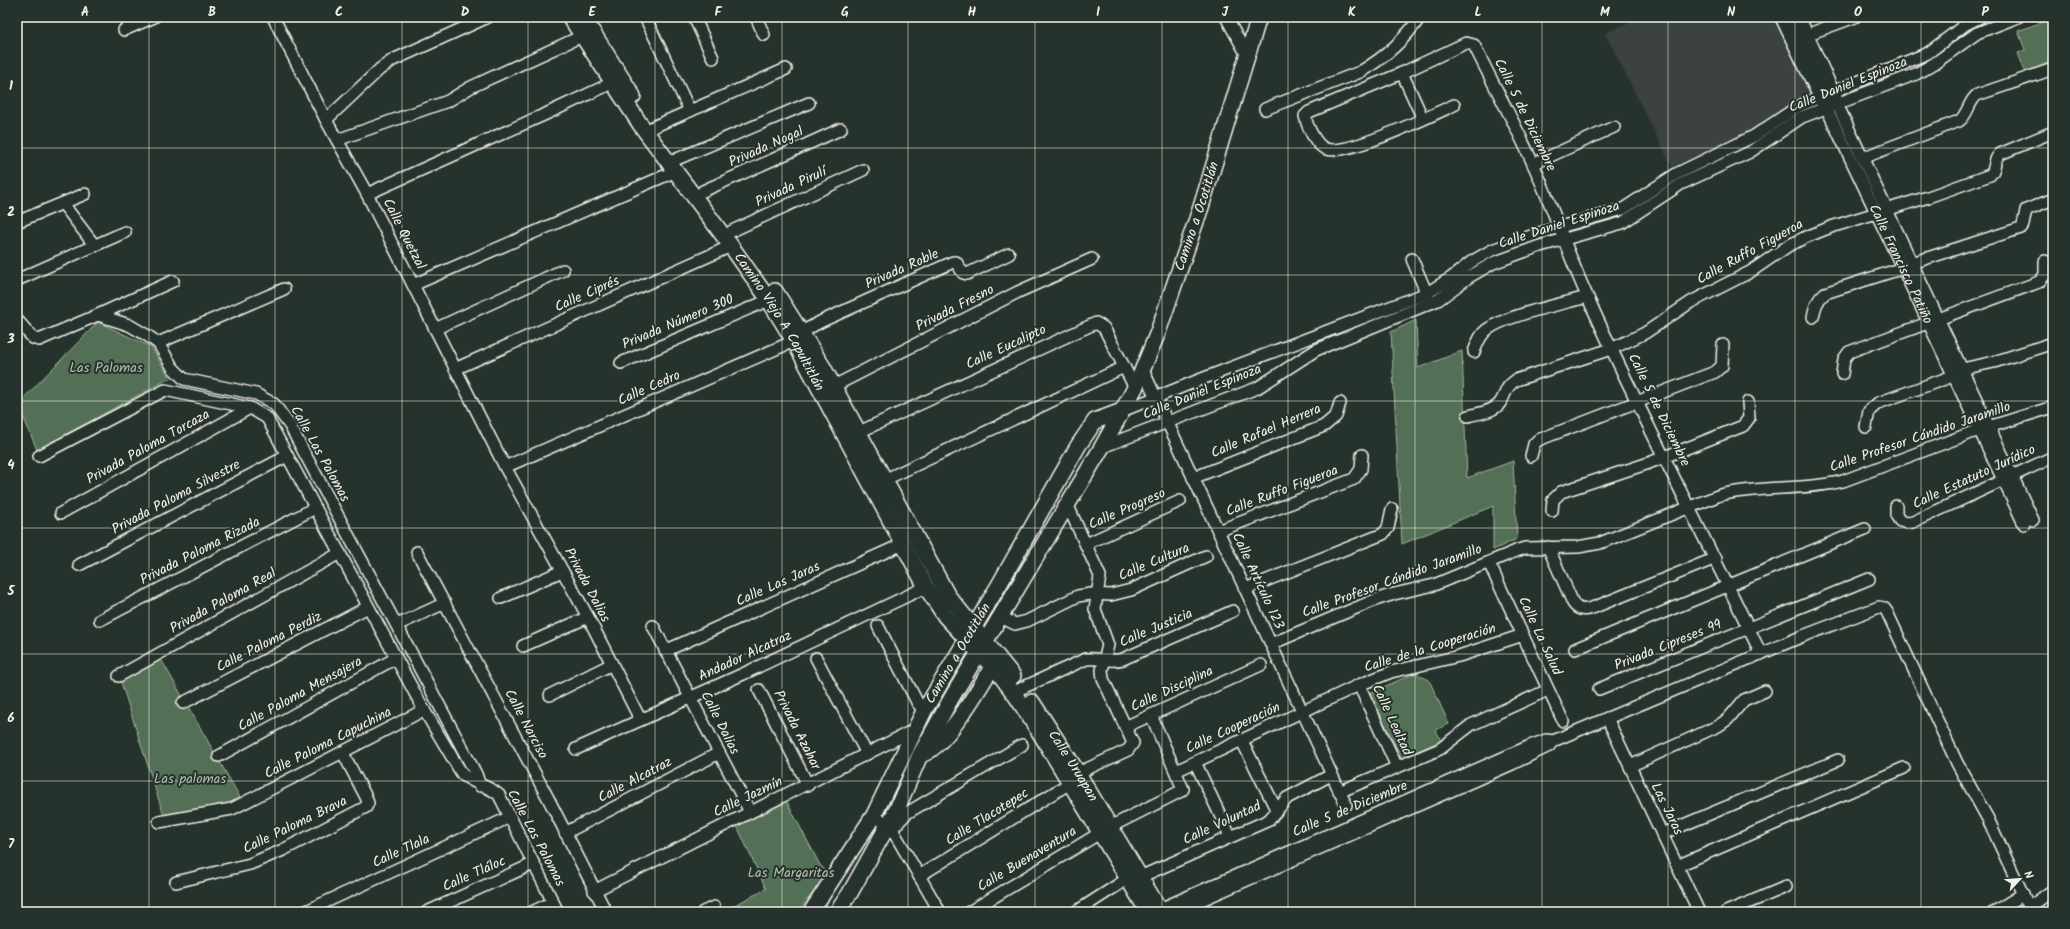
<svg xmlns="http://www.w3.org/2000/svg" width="2070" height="929" viewBox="0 0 2070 929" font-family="Kalam,sans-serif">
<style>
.built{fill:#3a4241}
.green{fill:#536f56;stroke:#a4b09f}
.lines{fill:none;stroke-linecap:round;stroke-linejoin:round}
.street-casing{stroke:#f4f1e8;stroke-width:14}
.secondary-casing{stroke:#f4f1e8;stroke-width:18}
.street{stroke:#26332d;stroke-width:11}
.secondary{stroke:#26332d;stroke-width:15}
.grid{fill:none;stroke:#f4f1e8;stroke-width:1;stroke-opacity:0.55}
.labels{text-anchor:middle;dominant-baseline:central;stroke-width:4;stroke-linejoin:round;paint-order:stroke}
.street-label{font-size:14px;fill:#f4f1e8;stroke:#26332d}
.park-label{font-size:14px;fill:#b4bdae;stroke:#26332d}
.neatline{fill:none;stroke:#f4f1e8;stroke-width:1.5}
.grid-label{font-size:13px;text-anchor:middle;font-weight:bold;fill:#f4f1e8}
</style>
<rect width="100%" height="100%" fill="#26332d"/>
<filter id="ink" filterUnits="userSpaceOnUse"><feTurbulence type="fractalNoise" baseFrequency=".025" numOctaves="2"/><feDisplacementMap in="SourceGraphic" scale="8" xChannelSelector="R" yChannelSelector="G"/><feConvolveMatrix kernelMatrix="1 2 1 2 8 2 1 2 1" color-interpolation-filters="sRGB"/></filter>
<g filter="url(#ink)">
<path class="built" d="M1642,17H1776L1812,94L1794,103L1758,128L1672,167L1605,33Z"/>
<path class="green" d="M2053,18V61L2025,72L2018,53L2025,50L2018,31Z
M1416,320L1418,368L1462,351L1467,478L1513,461L1517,539L1493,550V506L1402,544L1391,332Z
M98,322L151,347L170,378L37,450L18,404Z
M158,654L241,799L226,811L164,816L119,676Z
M1415,673L1429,680L1449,724L1436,730L1441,741L1401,758L1370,693Z
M787,802L820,865L828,873L798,912H721L766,889L737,826Z"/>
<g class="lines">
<g class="street-casing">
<g id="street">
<path d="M273,17L326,120L367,194L505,467L588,617L640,719"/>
<path d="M645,17L690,111"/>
<path d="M694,17L713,58"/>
<path d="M756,17L764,35"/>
<path d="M1226,17L1247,55"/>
<path d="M124,30L154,17"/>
<path d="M1806,35L1855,17"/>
<path d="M1402,73L1423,119"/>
<path d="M1837,104L2033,520"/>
<path d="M1454,105C1430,116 1348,156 1326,149C1316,146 1307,126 1305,116L1309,112L1402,73L1466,43L1474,45C1494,86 1516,125 1534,166C1554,210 1568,255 1588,298C1642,418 1704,535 1761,654"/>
<path id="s1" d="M1826,107L2024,524"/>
<path d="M1265,109L1360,72C1384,58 1404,41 1420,17"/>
<path d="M326,120L380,69L393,60L488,17"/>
<path d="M653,127L786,69"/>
<path d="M337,140L448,101L471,87L582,36"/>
<path d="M1862,158L1959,121C1968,115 1968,102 1977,95L2053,69"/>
<path d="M677,159L809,103"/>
<path d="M1533,164L1614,127"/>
<path d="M703,191L841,129"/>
<path d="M367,194L548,113L612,83"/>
<path d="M63,204L95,246"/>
<path d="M17,222L85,194"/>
<path d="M732,231L863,170"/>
<path d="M1412,259L1429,299"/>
<path d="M1912,263L2021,228L2023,225L2026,210L2053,199"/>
<path d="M17,280L125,232"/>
<path d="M413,285L676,171"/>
<path d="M98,315L173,281"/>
<path d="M1813,317C1815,307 1817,300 1825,293L1903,268"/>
<path d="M17,320L33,338L39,340L98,315L129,325L148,336L158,343L173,368L184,379L256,394L274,404L290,426L476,774L480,786"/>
<path d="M435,329L563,270"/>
<path d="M158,343L284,289"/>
<path d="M1474,352C1477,344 1480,334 1488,329C1507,315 1562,304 1587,297"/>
<path d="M621,363L769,300"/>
<path d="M455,369L731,246"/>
<path d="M1962,369L1994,362L2053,343"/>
<path d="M1143,370L1346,805"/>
<path d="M1842,374L1844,359L1849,352L2039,282L2045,275V261"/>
<path d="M834,386L1018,292L1092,259"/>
<path d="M1122,411L1199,380L1427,293L1451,278L1471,262L1492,250L1539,233L1623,209L1676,174L1754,136L1799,106L1928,53L1966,24L1980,17"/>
<path d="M1468,416C1478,413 1494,412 1500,403C1507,393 1504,388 1516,380L1611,349L1645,333L1691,302L1750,272L1788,246L1806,237L1831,227L1928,197L1990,175C1997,169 1992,160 2000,154L2053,132"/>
<path d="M1866,427L1869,411L1878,403L1953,376"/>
<path d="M859,432L1096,323L1104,328L1135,388"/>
<path d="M1102,447L1257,388L1316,350L1438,300L1469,277L1493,263L1540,246L1622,223L1681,184L1750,152L1802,117L1916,74L1935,63L1977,33L2018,17"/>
<path d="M39,456L165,390L250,408L267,418L424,710L462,774C473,784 490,786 499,795L558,912"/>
<path d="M1531,456L1534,444L1538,440L1715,372L1722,366L1723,345"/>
<path d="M505,467L794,341L809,328L822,321L953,262H956L963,273L967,274L1009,254"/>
<path d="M1193,478L1324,426L1336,416L1340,403"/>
<path d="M884,480L1124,367"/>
<path d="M1068,506L1100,576L1095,609L1108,645L1102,670L1103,679L1133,743L1128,750L1078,773"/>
<path d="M1896,506V515L1900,521L1908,523L1913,522L2053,457"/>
<path d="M1552,511L1553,500L1561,492L1649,463L1743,426L1749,418L1748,402"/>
<path d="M61,513L250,408"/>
<path d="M1218,531L1354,479L1361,469L1362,455"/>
<path d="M1086,544L1180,501"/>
<path d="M1548,547L1573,603C1579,612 1586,610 1595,607L1716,558"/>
<path d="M417,552L548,798L606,912"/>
<path d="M1489,563L1563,721"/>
<path d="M79,565L287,456"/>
<path d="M1245,589L1383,534L1388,528L1392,509"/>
<path d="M501,598L562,571"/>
<path d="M1001,617L1015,624L1027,621L1078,596L1091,594L1111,595L1131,590L1206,556"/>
<path d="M100,620L315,508"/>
<path d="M397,625L445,603"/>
<path d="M653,626L750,812"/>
<path d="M878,626L917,702L924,711"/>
<path d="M1271,644L1375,600L1394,594L1434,585L1516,551L1525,548L1578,547L1600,543L1720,495C1762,485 1803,491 1843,481L1979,430L2053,407"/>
<path d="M523,646L588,617"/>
<path d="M1575,649L1865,529"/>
<path d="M665,651L903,544"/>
<path d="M816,658L867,754"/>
<path d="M119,676L340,553"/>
<path d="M1359,685L1397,767"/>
<path d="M1022,688L1086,659C1099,657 1110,663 1123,659L1233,611"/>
<path d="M1599,689L1869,579"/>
<path d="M759,690L808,785"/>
<path d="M550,695L612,664"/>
<path d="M183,703L368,607"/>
<path d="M1607,718L1699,912"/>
<path d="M1125,727L1261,665"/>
<path d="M1242,741L1276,809"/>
<path d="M576,749L743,674L926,587"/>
<path d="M219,756L396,658"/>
<path d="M1195,762L1230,836"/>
<path d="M1630,766L1718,726L1728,719L1744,700L1765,691"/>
<path d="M1176,771L1359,685L1391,672L1459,656L1523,635"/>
<path d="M1339,792L1440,749L1471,725L1548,690"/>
<path d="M874,815L892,829L940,912"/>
<path d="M159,822L232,809L424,710"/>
<path d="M1110,827L1181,791L1183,789L1151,715"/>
<path d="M892,829L907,813L1022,745"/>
<path d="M565,833L719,753"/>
<path d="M1662,834L1838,760"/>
<path d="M1677,866L1904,768"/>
<path d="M919,876L1070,783"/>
<path d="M1140,877L1269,820L1287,798L1331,775"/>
<path d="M176,882L250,864L283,850L366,807L368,803L366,797L343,753"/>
<path d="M594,891L914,730"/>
<path d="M1160,909L1530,746L1546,740L1553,741"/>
<path d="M304,912L510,817"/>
<path d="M427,912L533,864"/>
<path d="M532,912L553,902"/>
<path d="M703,912L714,907"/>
<path d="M969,912L1100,833"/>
<path d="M1076,912L1127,879"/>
<path d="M1174,912L1512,764L1549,746L1553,741L1803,636L1879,607L1884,608L1887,612L1957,763L1988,819L2031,912"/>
<path d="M1726,912L1786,887"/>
<path d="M1994,912L2023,894"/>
<path d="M2023,912L2053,890"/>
</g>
</g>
<g class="secondary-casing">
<g id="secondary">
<path id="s2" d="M570,17L640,124L731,246L769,300L794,341L926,587L945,616L1001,676L1016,696L1040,733L1148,912"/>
<path d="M583,17L633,96"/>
<path d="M1783,17L1826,107"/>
<path d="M1797,17L1837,104"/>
<path d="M775,291L823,367L948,596L1013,676"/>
<path id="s3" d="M1032,702L1078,773L1161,912"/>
<path d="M920,755C944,751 983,682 996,660"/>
<path id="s4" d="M811,912L874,815L924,711L999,585L1078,446L1095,421L1122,411"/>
<path id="s5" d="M837,912L850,893L897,809L920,755L952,697L1102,447L1135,388L1158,332L1201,207L1259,17"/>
</g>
</g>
<use href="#street" class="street"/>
<use href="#secondary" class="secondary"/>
</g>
</g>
<path class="grid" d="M149,17V912M275,17V912M402,17V912M528,17V912M655,17V912M782,17V912M908,17V912M1035,17V912M1162,17V912M1288,17V912M1415,17V912M1542,17V912M1668,17V912M1795,17V912M1921,17V912M17,148H2053M17,275H2053M17,401H2053M17,528H2053M17,654H2053M17,781H2053"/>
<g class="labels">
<g class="street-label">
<text transform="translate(1848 85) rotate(-22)">Calle Daniel Espinoza</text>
<text transform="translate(1525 115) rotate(64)">Calle 5 de Diciembre</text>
<text transform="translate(766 147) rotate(-24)">Privada Nogal</text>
<text transform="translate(791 187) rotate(-25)">Privada Pirulí</text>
<text stroke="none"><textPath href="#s5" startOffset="786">Camino a Ocotitlán</textPath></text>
<text transform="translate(1559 225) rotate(-18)">Calle Daniel Espinoza</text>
<text transform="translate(404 234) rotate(63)">Calle Quetzal</text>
<text transform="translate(1750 252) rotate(-29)">Calle Ruffo Figueroa</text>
<text stroke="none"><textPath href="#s1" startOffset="174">Calle Francisco Patiño</textPath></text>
<text transform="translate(902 269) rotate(-24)">Privada Roble</text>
<text transform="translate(587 294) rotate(-24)">Calle Ciprés</text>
<text transform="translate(955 308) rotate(-27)">Privada Fresno</text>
<text transform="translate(678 322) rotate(-23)">Privada Número 300</text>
<text stroke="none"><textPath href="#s2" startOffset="370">Camino Viejo A Capultitlán</textPath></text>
<text transform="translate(1006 347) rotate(-25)">Calle Eucalipto</text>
<text transform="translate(649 388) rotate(-24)">Calle Cedro</text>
<text transform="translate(1202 392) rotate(-22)">Calle Daniel Espinoza</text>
<text transform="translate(1659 410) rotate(64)">Calle 5 de Diciembre</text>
<text transform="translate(1266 431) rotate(-23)">Calle Rafael Herrera</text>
<text transform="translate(1920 437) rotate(-19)">Calle Profesor Cándido Jaramillo</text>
<text transform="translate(148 447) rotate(-29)">Privada Paloma Torcaza</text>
<text transform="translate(320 454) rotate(61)">Calle Las Palomas</text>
<text transform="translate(1974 477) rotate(-25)">Calle Estatuto Jurídico</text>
<text transform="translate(1282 491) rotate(-21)">Calle Ruffo Figueroa</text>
<text transform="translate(176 497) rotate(-28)">Privada Paloma Silvestre</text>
<text transform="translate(1127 509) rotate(-24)">Calle Progreso</text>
<text transform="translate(200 551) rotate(-27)">Privada Paloma Rizada</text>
<text transform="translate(1154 562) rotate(-23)">Calle Cultura</text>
<text transform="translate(1258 581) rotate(65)">Calle Artículo 123</text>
<text transform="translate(1392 581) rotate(-20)">Calle Profesor Cándido Jaramillo</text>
<text transform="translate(778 584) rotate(-24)">Calle Las Jaras</text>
<text transform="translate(587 585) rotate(62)">Privada Dalias</text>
<text transform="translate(223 601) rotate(-29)">Privada Paloma Real</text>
<text transform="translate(1156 628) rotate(-23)">Calle Justicia</text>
<text transform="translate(1540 636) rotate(65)">Calle La Salud</text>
<text transform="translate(269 642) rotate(-27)">Calle Paloma Perdiz</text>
<text transform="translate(1668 645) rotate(-22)">Privada Cipreses 99</text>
<text transform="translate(1430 648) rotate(-17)">Calle de la Cooperación</text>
<text stroke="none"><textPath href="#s4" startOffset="298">Camino a Ocotitlán</textPath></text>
<text transform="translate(745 656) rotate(-25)">Andador Alcatraz</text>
<text transform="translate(1172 689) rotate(-25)">Calle Disciplina</text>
<text transform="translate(300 694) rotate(-29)">Calle Paloma Mensajera</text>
<text transform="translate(1392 720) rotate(65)">Calle Lealtad</text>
<text transform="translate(720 723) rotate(63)">Calle Dalias</text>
<text transform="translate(526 724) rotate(62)">Calle Narciso</text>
<text transform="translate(1233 728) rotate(-25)">Calle Cooperación</text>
<text transform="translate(797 730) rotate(63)">Privada Azahar</text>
<text transform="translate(328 743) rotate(-27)">Calle Paloma Capuchina</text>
<text stroke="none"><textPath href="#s3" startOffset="76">Calle Uruapan</textPath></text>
<text transform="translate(635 780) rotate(-28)">Calle Alcatraz</text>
<text transform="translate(748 797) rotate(-26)">Calle Jazmín</text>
<text transform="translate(1350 809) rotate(-23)">Calle 5 de Diciembre</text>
<text transform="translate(1667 809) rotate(64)">Las Jaras</text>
<text transform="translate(987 817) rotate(-32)">Calle Tlacotepec</text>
<text transform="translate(1222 823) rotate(-25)">Calle Voluntad</text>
<text transform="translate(295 825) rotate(-26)">Calle Paloma Brava</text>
<text transform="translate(536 838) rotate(62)">Calle Las Palomas</text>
<text transform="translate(401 851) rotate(-25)">Calle Tlala</text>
<text transform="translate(1027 859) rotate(-31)">Calle Buenaventura</text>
<text transform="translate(474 874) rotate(-24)">Calle Tláloc</text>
</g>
<g class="park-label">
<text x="106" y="368">Las Palomas</text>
<text x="190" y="779">Las palomas</text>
<text x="791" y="873">Las Margaritas</text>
</g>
</g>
<rect width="2070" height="929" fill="none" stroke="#26332d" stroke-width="44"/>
<g transform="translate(2020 879) rotate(64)" stroke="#26332d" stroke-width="3" paint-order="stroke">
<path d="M0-3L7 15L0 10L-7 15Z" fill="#f4f1e8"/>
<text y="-6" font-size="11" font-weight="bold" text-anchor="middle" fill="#f4f1e8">N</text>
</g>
<rect x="22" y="22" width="2026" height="885" class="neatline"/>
<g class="grid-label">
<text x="85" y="16">A</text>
<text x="212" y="16">B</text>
<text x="339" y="16">C</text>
<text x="465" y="16">D</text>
<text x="592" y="16">E</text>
<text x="718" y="16">F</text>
<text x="845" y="16">G</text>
<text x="972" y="16">H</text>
<text x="1098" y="16">I</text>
<text x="1225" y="16">J</text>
<text x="1352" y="16">K</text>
<text x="1478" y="16">L</text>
<text x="1605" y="16">M</text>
<text x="1731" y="16">N</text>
<text x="1858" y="16">O</text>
<text x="1985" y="16">P</text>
<text x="11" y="90">1</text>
<text x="11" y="216">2</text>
<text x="11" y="343">3</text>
<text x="11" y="469">4</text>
<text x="11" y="595">5</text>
<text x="11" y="722">6</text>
<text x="11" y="848">7</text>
</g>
</svg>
